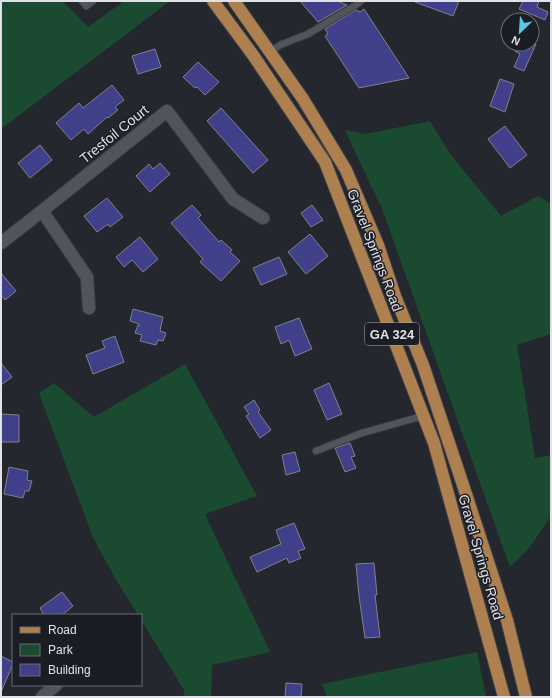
<svg xmlns="http://www.w3.org/2000/svg" width="552" height="698" viewBox="0 0 552 698" font-family="Arial,sans-serif">
<style>
.green{fill:#1a4b30}
.building{fill:#403f89;stroke:#80818a}
.lines{fill:none;stroke-linecap:round;stroke-linejoin:round}
.lane-casing{stroke:#414248;stroke-width:8}
.street-casing{stroke:#414248;stroke-width:14}
.primary-casing{stroke:#414248;stroke-width:14}
.lane{stroke:#52545c;stroke-width:6}
.street{stroke:#52545c;stroke-width:12}
.primary{stroke:#af804f;stroke-width:12}
.labels{text-anchor:middle;dominant-baseline:central;stroke-width:3;stroke-linejoin:round;paint-order:stroke}
.shield{fill:#1b1d24;stroke:#a6a7ac;stroke-width:1}
.shield-label{font-size:13px;font-weight:bold;fill:#e1e2e7}
.street-label{font-size:14px;fill:#e1e2e7;stroke:#1b1d24}
</style>
<rect width="100%" height="100%" fill="#25272e"/>
<path class="green" d="M1,1H63L88,27L124,1H170L1,129Z
M430,121L450,154L501,216L538,196L551,204V334L517,345L535,458L551,455V516L530,547L510,567L382,209L345,130L365,134Z
M185,364L257,496L205,514L270,652L212,665L211,697H184V690L141,620V615H138L118,583L94,540L39,393L54,383L94,417Z
M477,652L486,697H327L322,684Z"/>
<path class="building" d="M300,1H337L347,5L318,22Z
M415,1H459L453,16L415,2Z
M523,1H539L537,7L548,12L545,20L519,9Z
M364,9L409,78L359,88L325,36L328,34L325,29L356,10L360,12Z
M518,44H536L524,71L514,67L520,54L515,51Z
M155,49L161,67L138,74L132,56Z
M198,62L219,82L205,95L197,87L195,88L183,77Z
M500,79L514,84L505,112L490,106Z
M112,85L124,100L115,107L118,110L108,118L107,117L88,134L84,129L71,140L56,123L79,103L83,108Z
M221,108L268,160L253,173L207,121Z
M505,126L527,155L510,168L488,139Z
M40,145L52,160L30,178L18,163Z
M160,163L170,174L150,192L136,176L149,164L153,169Z
M107,198L123,217L110,227L108,224L97,232L84,216Z
M192,205L201,215L198,218L219,242L221,240L232,250L230,252L240,261L221,281L200,262L203,259L171,223Z
M312,205L323,220L311,227L301,213Z
M310,234L328,256L306,274L288,252Z
M140,237L158,259L143,272L132,260L124,267L116,257Z
M279,257L287,274L261,285L253,268Z
M1,273L16,291L5,300L1,295Z
M133,309L163,317L160,331L166,333L163,341L158,340L156,345L140,341L142,335L135,333L138,325L139,326V324L130,321Z
M299,318L312,349L295,356L289,340L281,344L275,327Z
M115,336L124,362L93,374L86,355L105,348L102,341Z
M1,363L12,377L1,385Z
M329,383L342,414L327,420L314,390Z
M254,400L260,410L258,412L271,430L260,438L246,416L249,414L244,407Z
M1,414L19,415V442H1Z
M350,443L355,456L351,457L356,468L345,472L335,448Z
M295,452L300,471L286,475L282,455Z
M9,467L28,471L27,480L32,481L29,491H25L23,498L4,494Z
M294,523L305,549L298,551L301,558L289,563L287,558L257,572L250,557L281,544L276,530Z
M374,563L377,595H375L380,637L365,638L359,596L356,564Z
M62,592L73,606L62,615H44L40,608Z
M1,656L13,662V664L1,692Z
M286,683L302,684L301,697H285Z"/>
<g class="lines">
<g class="lane-casing">
<path id="lane" d="M82,1L86,6L93,1
M270,52L280,45L308,34L356,5L361,1
M316,451L362,433L423,416"/>
</g>
<g class="street-casing">
<path id="street" d="M42,211L87,277L89,308
M1,243L42,211L167,111L233,199L263,218
M42,697L56,685"/>
</g>
<g class="primary-casing">
<path id="primary" d="M213,1L253,55L325,162L434,443L504,697
M234,1L303,99L346,170L378,245L395,296L423,365L465,491L507,620L526,697"/>
</g>
<use href="#lane" class="lane"/>
<use href="#street" class="street"/>
<use href="#primary" class="primary"/>
</g>
<g class="labels">
<rect class="shield" x="365" y="323" width="54" height="22" rx="3"/>
<g class="shield-label">
<text x="392" y="334">GA 324</text>
</g>
<g class="street-label">
<text transform="translate(114 134) rotate(-39)">Tresfoil Court</text>
<text transform="translate(375 250) rotate(69)">Gravel Springs Road</text>
<text transform="translate(481 557) rotate(74)">Gravel Springs Road</text>
</g>
</g>
<rect width="552" height="698" fill="none" stroke="#e1e2e7" stroke-width="4"/>
<rect x="12" y="614" width="130" height="72" fill="#1b1d24" stroke="#6a6c72"/>
<rect x="20" y="627" width="20" height="6" fill="#af804f" stroke="#6a6c72"/>
<text x="48" y="634" font-size="12" fill="#e1e2e7">Road</text>
<rect x="20" y="644" width="20" height="12" fill="#1a4b30" stroke="#6a6c72"/>
<text x="48" y="654" font-size="12" fill="#e1e2e7">Park</text>
<rect x="20" y="664" width="20" height="12" fill="#403f89" stroke="#6a6c72"/>
<text x="48" y="674" font-size="12" fill="#e1e2e7">Building</text>
<g transform="translate(520 32) rotate(205)"><circle r="19" fill="#1b1d24" stroke="#6a6c72"/>
<path d="M0-3L7 15L0 10L-7 15Z" fill="#5bc7e7"/>
<text y="-6" font-size="11" font-weight="bold" text-anchor="middle" fill="#e1e2e7">N</text>
</g>
</svg>
